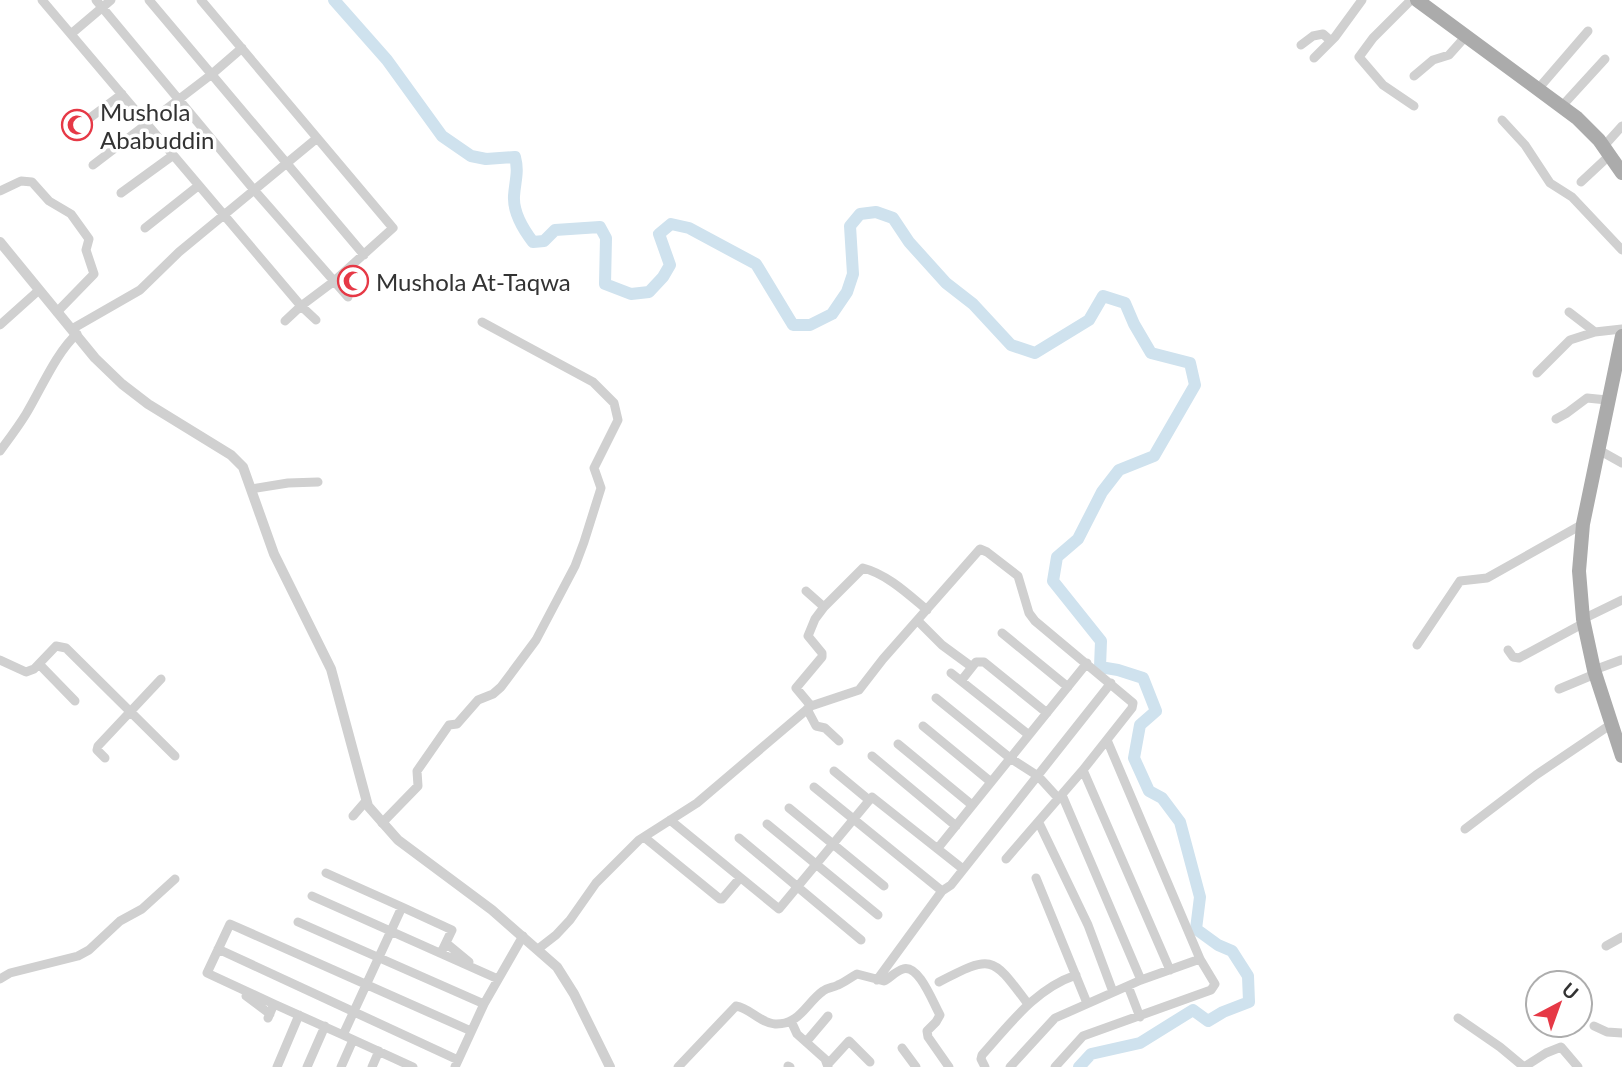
<svg xmlns="http://www.w3.org/2000/svg" width="1622" height="1067" viewBox="0 0 1622 1067" font-family="Lato,sans-serif">
<style>
.lines{fill:none;stroke-linecap:round;stroke-linejoin:round}
.river{stroke:#cfe2ee;stroke-width:12}
.minor{stroke:#d0d0d0;stroke-width:9}
.tertiary{stroke:#d0d0d0;stroke-width:10}
.primary{stroke:#ababab;stroke-width:14}
.labels{text-anchor:middle;dominant-baseline:central;stroke-width:7;stroke-linejoin:round;paint-order:stroke}
.poi-label{font-size:24px;fill:#333;stroke:#fff;text-anchor:start}
</style>
<rect width="100%" height="100%" fill="#fff"/>
<g class="lines">
<path class="river" d="M334,0L387,60L442,136L471,156L486,159L515,157C519,172 515,181 514,196C513,213 523,229 533,242L544,241L555,230L600,227L606,238L605,284L631,294L649,292L663,277L670,265L659,234L671,224L689,228L756,264L793,325H810L832,314L847,292L853,274L850,226L860,214L876,212L893,218L909,242L946,283L973,304L1011,345L1035,353L1089,320L1103,296L1125,303L1134,324L1151,353L1190,363L1195,385L1154,456L1119,470L1102,492L1078,539L1057,557L1053,581L1101,641L1100,667L1118,670L1143,678L1156,711L1140,725L1134,758L1149,791L1162,798L1180,822L1200,897L1196,929L1218,945L1232,951L1248,976L1249,1002L1223,1012L1208,1021L1193,1010L1140,1043L1091,1054L1079,1067"/>
<path class="minor" d="M42,0L301,306L333,282L393,228L201,0
M96,0L255,191L348,297
M149,0L364,255
M1411,0L1373,38L1359,57L1383,85L1414,106
M71,34L111,0
M1301,45L1313,36L1323,34L1331,41
M1314,58L1335,37L1362,0
M1414,76L1433,60L1449,55L1466,36
M1538,89L1588,31
M1562,106L1605,59
M1502,120L1525,145L1550,183L1572,197L1622,250
M71,132L122,94
M1604,146L1622,126
M93,165L212,74L242,48
M1581,182L1610,155
M0,191L21,181L32,182L49,201L71,214L89,239L86,250L94,274L57,312
M121,193L172,156
M145,228L198,186
M1569,312L1595,332L1622,329
M285,321L301,306L316,320
M0,325L39,290
M72,329L140,290L179,252L316,139
M1537,373L1570,340L1595,332
M1556,419L1567,413L1587,398L1607,400
M1597,449L1622,463
M0,451C9,439 18,427 26,414C40,391 57,351 77,334
M251,489L288,483L318,482
M806,591L824,607L815,619L808,636L822,653V657L796,688L811,706
M824,607L863,568C887,574 909,595 927,610
M1583,619L1622,600
M918,621L942,645L972,667
M1002,633L1068,687
M1417,645L1460,581L1487,578L1583,524
M1508,650L1513,657L1519,658L1584,623
M0,660L26,672L34,669L56,646L66,648L175,756
M39,664L75,701
M1594,670L1621,660
M951,673L1029,735
M961,681L976,662H984L1047,713
M1559,689L1595,674
M936,698L1010,758L1038,776L1059,799
M807,709L816,726L825,728L839,741
M923,726L991,782
M898,744L972,805
M872,756L956,826
M105,758L97,750L98,746L161,679
M1083,770L1170,970
M834,771L869,800
M814,787L942,891L951,885L1111,683
M1062,795L1141,980
M789,808L884,886
M353,816L366,801
M670,820L779,909L872,797L963,869
M382,823L418,786L417,771L449,725L457,724L478,700L493,694L501,687L536,640L575,566L584,542L601,488L594,468L618,420L614,403L593,382L482,322
M1039,823L1088,925L1113,992
M767,824L878,915
M1465,829L1536,775L1610,725
M644,837L720,899H722L740,878
M739,838L861,940
M938,848L1087,663
M1036,878L1087,1003
M312,896L498,979
M402,907L452,930L441,953
M298,922L484,1004
M446,943L469,962
M1606,946L1622,937
M218,949L458,1060
M538,949L556,935L570,920L596,883L639,840L697,803L811,706L859,690L883,659L980,549L987,552L1018,576L1029,613L1035,621L1133,703L1132,708L1083,770L1006,859
M0,979L10,973L78,956L89,950L120,921L142,909L175,879
M877,980L942,891
M939,982C993,954 992,956 1028,1004
M1128,986L1140,1017
M246,996L270,1014
M274,1004L343,1035L402,907L326,873
M268,1018L274,1004L207,973L230,924L471,1031
M1458,1018L1500,1047L1524,1067
M791,1021L797,1034L825,1059L828,1067
M1594,1026L1607,1032L1622,1033
M343,1035L413,1067
M806,1042L828,1016
M902,1048L916,1067
M828,1064L849,1041L870,1062
M788,1066L790,1067
M277,1067L299,1015
M307,1067L325,1026
M341,1067L353,1040
M372,1067L379,1051
M455,1067L484,1004L523,936
M678,1067L736,1006C750,1008 760,1023 775,1024C800,1025 806,1003 823,991C828,987 833,988 838,985C845,982 851,977 857,974L884,981C890,978 896,971 903,969C919,964 933,1003 940,1015L936,1022L927,1031L928,1037L949,1067
M985,1067L981,1059L982,1055C1010,1024 1035,989 1076,975
M1010,1067L1055,1018L1141,980L1200,959
M1055,1067L1083,1036L1211,990L1215,984L1200,959L1107,740
M1524,1067L1546,1053L1561,1047L1578,1067"/>
<path class="tertiary" d="M0,242L95,358L122,384L148,404L231,455L243,467L274,554L331,669L368,806L398,840L492,910L557,967L574,994L610,1067"/>
<path class="primary" d="M1417,0L1577,118L1599,140L1622,173
M1622,336L1583,524L1579,571L1583,619L1594,670L1622,756"/>
</g>
<defs>
<g id="mosque-ring" transform="scale(1.575)"><circle r="9.5" fill="#fff" stroke="#e63946" stroke-width="1.5"/><path d="M3.5-4.9A6 6 0 1 0 3.5 4.9A5 5 0 1 1 3.5-4.9Z" fill="#e63946"/></g>
</defs>
<g fill-rule="evenodd">
<use href="#mosque-ring" x="77" y="125"/>
<use href="#mosque-ring" x="353" y="281"/>
</g>
<g class="labels">
<g class="poi-label">
<text x="100" y="111">Mushola<tspan x="100" dy="28">Ababuddin</tspan></text>
<text x="376" y="281">Mushola At-Taqwa</text>
</g>
</g>
<g transform="translate(1559 1004) rotate(41)"><circle r="33" fill="#ffffff" stroke="#adadad" stroke-width="2"/>
<path d="M0-5L12 26L0 18L-12 26Z" fill="#e63946"/>
<text y="-10" font-size="19" font-weight="bold" text-anchor="middle" fill="#333333">U</text>
</g>
</svg>
